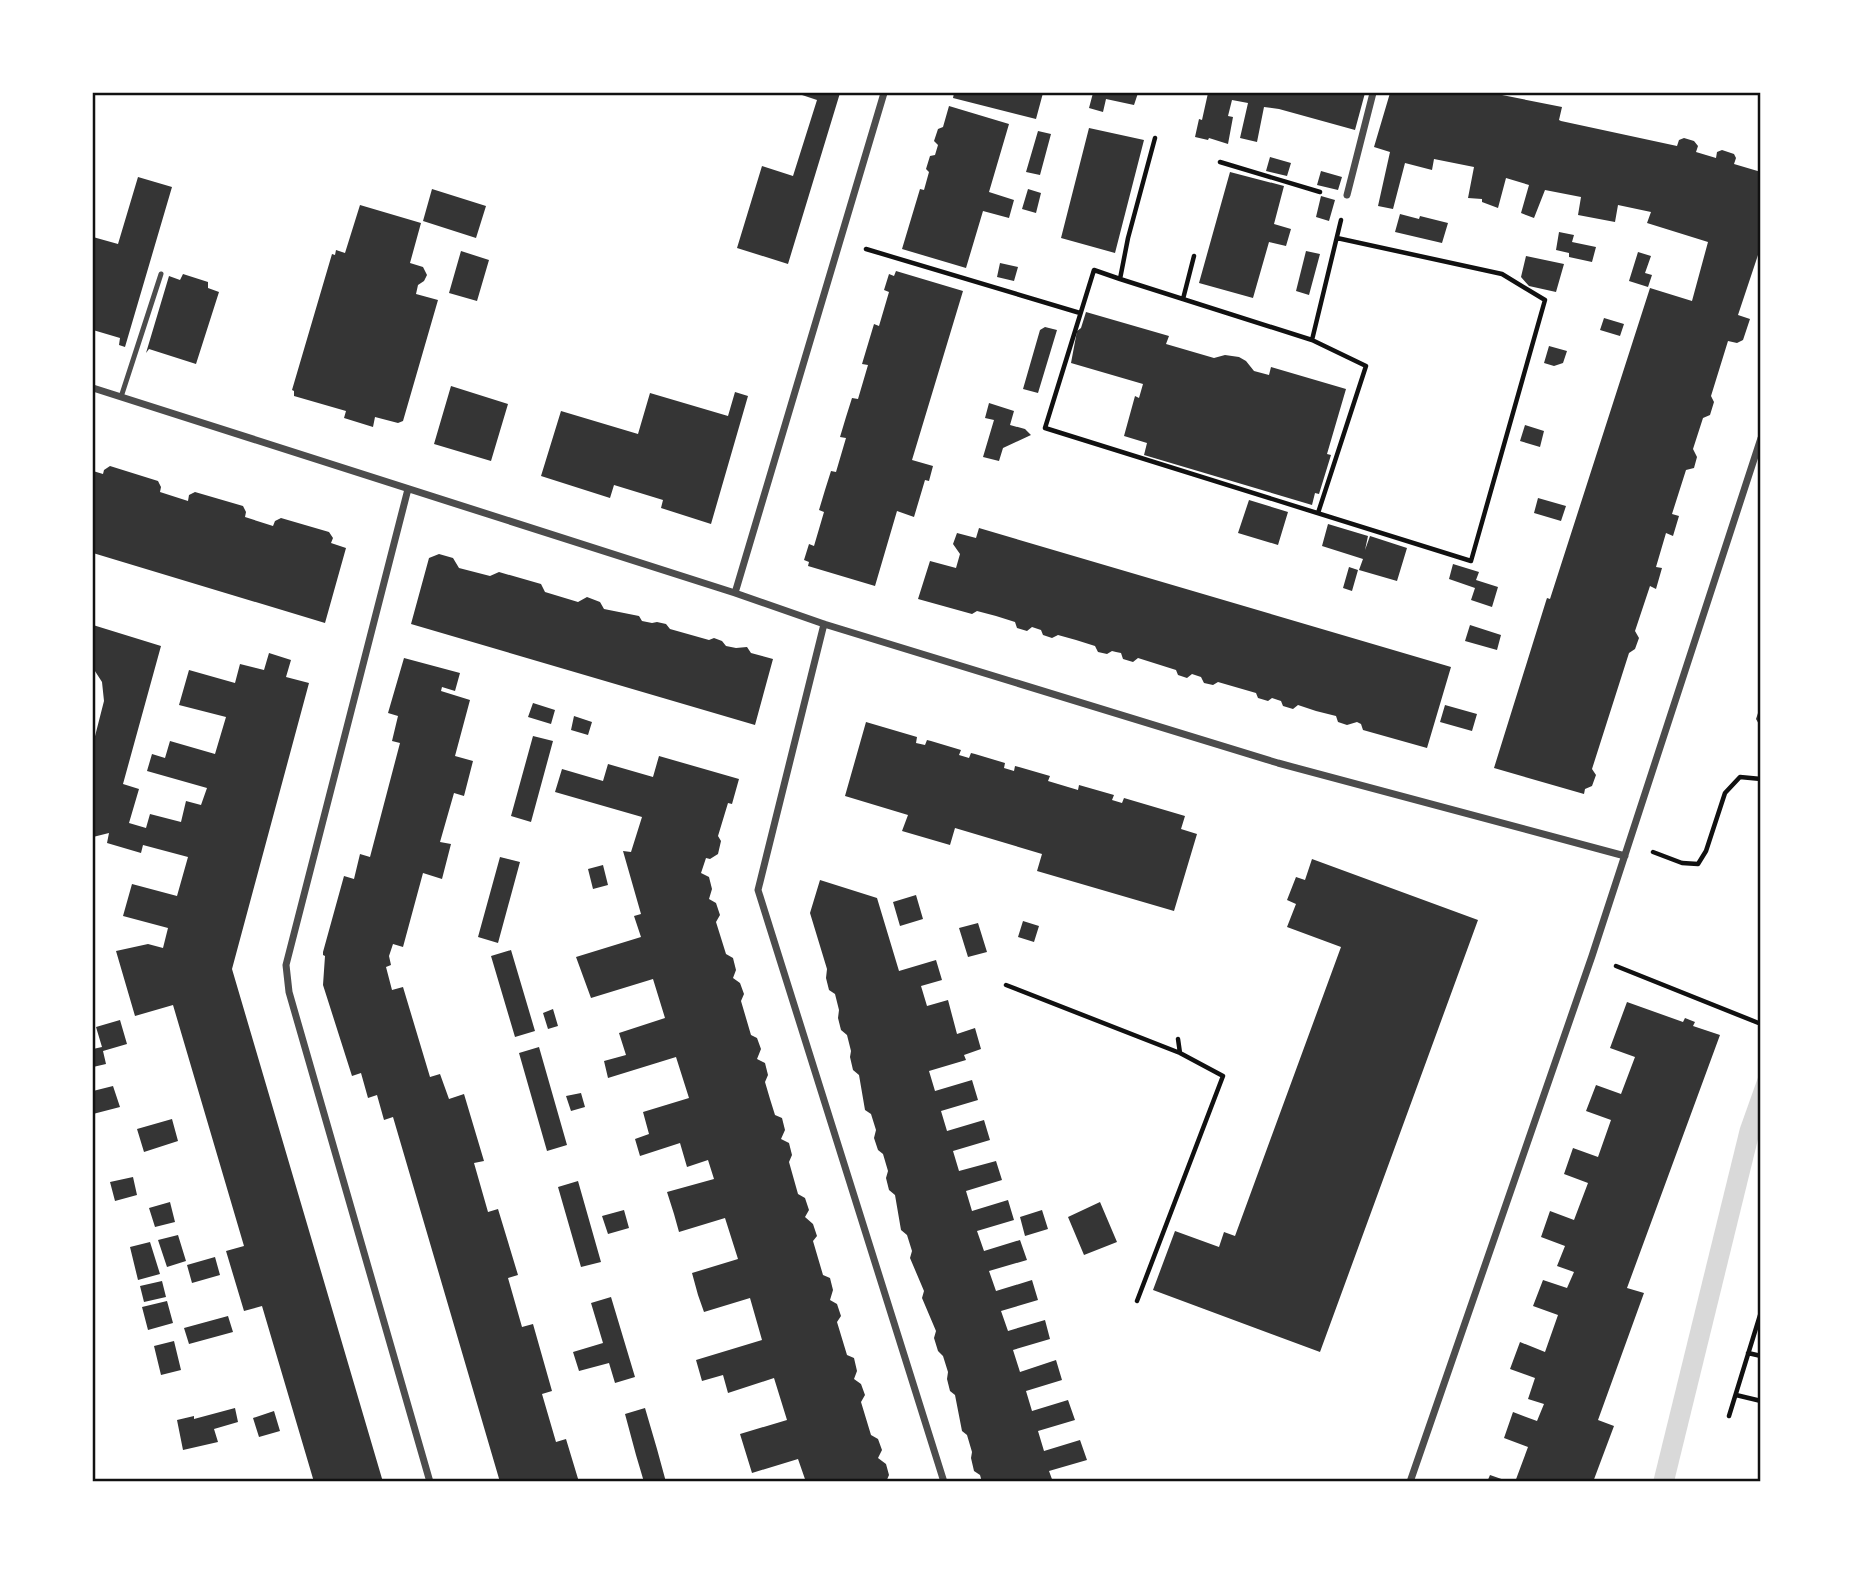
<svg xmlns="http://www.w3.org/2000/svg" width="1854" height="1575" viewBox="0 0 1854 1575" font-family="'IBM Plex Sans',sans-serif">
<style>
.water{fill:#d9d9d9}
.building{fill:#353535}
.lines{fill:none;stroke-linecap:round;stroke-linejoin:round}
.path{stroke:#111;stroke-width:4.5}
.service{stroke:#4c4c4c;stroke-width:5}
.minor{stroke:#4c4c4c;stroke-width:7}
.neatline{fill:none;stroke:#111;stroke-width:2.5}
</style>
<rect width="100%" height="100%" fill="#fff"/>
<path class="water" d="M1761,1069V1127L1674,1482H1653L1740,1128Z"/>
<path class="building" d="M796,93H840L788,264L737,248L762,166L793,176L817,100Z
M954,93H1043L1036,119L953,98Z
M1093,93H1138L1134,105L1106,99L1103,112L1089,108Z
M1208,93H1365L1355,130L1279,109L1264,107L1257,142L1240,138L1248,103L1232,100L1228,116L1233,117L1228,144L1209,138L1208,140L1195,137L1199,119L1202,120Z
M1390,93H1492L1562,107L1559,120L1561,121L1677,146L1679,140L1684,138L1694,141L1698,146L1696,152L1716,158L1717,152L1722,150L1734,154L1736,158L1734,164L1761,172V246L1738,315L1750,319L1743,340L1737,343L1728,341L1711,396L1714,402L1710,415L1703,418L1693,449L1697,457L1694,468L1686,470L1672,514L1679,516L1673,536L1666,533L1656,567L1662,568L1656,589L1650,586L1635,631L1639,638L1635,649L1629,653L1592,769L1596,775L1592,786L1585,789L1584,794L1494,768L1546,601L1547,598L1550,599L1650,288L1692,301L1708,242L1647,223L1651,212L1618,205L1615,222L1578,215L1581,197L1545,190L1534,218L1521,213L1529,185L1506,178L1498,208L1482,202V199L1468,198L1474,167L1434,159L1432,170L1405,163L1393,209L1378,206L1390,152L1374,147Z
M949,106L1009,124L989,192L1014,200L1009,218L983,211L966,268L902,249L920,189L924,190L929,172L926,169L930,156L935,155L938,145L934,141L938,129L943,127Z
M1089,128L1144,140L1115,253L1061,238Z
M1038,131L1051,134L1040,175L1026,172Z
M1270,157L1291,163L1287,176L1266,171Z
M1321,171L1342,177L1338,190L1317,185Z
M1230,172L1284,186L1274,224L1291,229L1286,246L1269,242L1253,298L1199,283Z
M138,177L172,187L125,347L119,345L120,338L93,330V237L118,244Z
M432,189L486,206L476,238L423,221Z
M1028,189L1041,193L1036,213L1022,209Z
M1321,196L1335,200L1329,221L1316,217Z
M360,205L421,223L410,263L423,267L427,275L424,281L418,285L416,294L438,300L403,421L398,423L375,417L373,427L344,418L346,411L294,396V391L292,390L332,254L335,255L336,250L345,253Z
M1400,214L1419,219L1420,216L1448,223L1442,243L1395,232Z
M1559,232L1574,235L1572,242L1596,247L1592,262L1569,257V253L1556,250Z
M461,251L489,260L477,301L449,293Z
M1306,251L1320,254L1309,295L1296,291Z
M1638,252L1651,256L1645,273L1652,275L1648,287L1629,281Z
M1526,256L1564,264L1556,292L1529,286L1521,277Z
M1000,263L1018,267L1014,281L997,277Z
M896,271L963,291L912,460L933,466L929,481L925,480L914,517L897,511L875,586L808,566L809,562L804,560L809,544L814,546L824,512L819,510L825,490L831,471L836,472L846,438L840,437L846,417L852,398L858,399L868,365L862,364L874,324L879,326L889,292L884,290L889,274L894,276Z
M183,274L208,282V288L219,292L196,364L149,349L146,353L169,276L180,280Z
M1086,312L1169,336L1166,344L1214,358L1225,355L1239,357L1246,361L1254,371L1269,375L1271,367L1346,389L1327,454L1331,455L1319,494L1315,493L1312,505L1144,455L1147,443L1124,436L1135,396L1139,398L1143,384L1071,363L1077,331L1081,328Z
M1604,318L1624,324L1620,336L1600,330Z
M1045,327L1057,330L1038,393L1023,389L1040,330Z
M1549,346L1567,351L1563,363L1554,366L1544,363Z
M451,386L508,404L491,461L434,444Z
M735,392L748,396L711,524L661,508L663,500L614,485L610,498L541,476L561,411L638,434L650,393L728,416Z
M989,403L1014,411L1010,425L1025,429L1031,435L1003,448L999,461L983,457L994,420L985,418Z
M1525,425L1544,431L1540,447L1520,441Z
M110,466L158,481L161,487L160,492L188,501L189,495L195,492L243,506L246,512L245,517L273,526L275,521L281,518L329,532L333,538L331,543L346,548L325,623L93,553V471L103,474L104,470Z
M1538,498L1566,506L1561,521L1534,513Z
M1249,500L1288,512L1278,545L1238,533Z
M1328,524L1368,536L1365,550L1370,536L1407,548L1397,581L1359,570L1363,559L1322,546Z
M979,528L1451,667L1427,748L1363,730L1361,724L1357,722L1347,725L1338,722L1336,716L1316,711L1298,705L1293,709L1283,706L1281,701L1272,698L1268,701L1258,698L1256,693L1218,682L1213,685L1204,683L1201,677L1192,674L1187,678L1178,675L1176,670L1138,658L1133,662L1123,659L1121,653L1116,652L1112,651L1107,654L1098,652L1095,646L1076,640L1058,635L1052,638L1043,635L1041,630L1032,627L1027,631L1017,628L1015,622L996,616L977,611L972,614L918,599L930,561L956,568L960,554L953,544L957,533L976,538Z
M439,554L453,558L459,568L490,576L499,572L541,584L545,592L578,602L587,597L600,602L604,609L639,616L642,621L652,623L657,622L666,624L670,629L709,640L714,638L722,641L726,646L736,648L747,647L751,653L773,659L755,725L411,624L429,558Z
M1453,564L1479,572L1476,580L1498,587L1492,607L1471,600L1475,588L1449,579Z
M1349,567L1358,570L1352,591L1343,588Z
M93,625L161,646L123,784L139,789L129,823L146,828L150,814L181,822L186,801L201,805L207,788L147,771L152,754L165,758L170,741L215,754L226,717L179,705L189,670L235,683L240,664L264,670L269,653L291,660L286,677L309,683L232,969L383,1482H314L262,1306L244,1311L226,1251L244,1246L173,1005L135,1016L116,951L148,944L163,948L168,928L123,916L132,884L177,896L188,857L143,845L141,853L107,843L109,833L93,837V744L104,701L102,682L93,668Z
M1470,625L1501,635L1497,650L1465,641Z
M404,658L460,673L455,691L442,687L441,691L470,700L455,756L473,761L464,796L454,793L440,842L451,844L442,879L423,873L403,947L393,944L389,956L391,965L386,967L392,990L403,987L430,1077L440,1074L449,1099L464,1094L484,1161L474,1163L488,1212L498,1209L518,1275L508,1278L522,1327L533,1324L552,1391L542,1394L556,1442L566,1439L579,1482H500L393,1117L384,1120L377,1095L368,1098L361,1073L352,1076L323,985L325,956L323,955V952L344,876L354,879L360,854L370,857L400,743L392,741L398,716L388,713Z
M533,703L555,710L551,724L528,717Z
M1761,704V731L1758,730L1760,726L1756,719Z
M1445,705L1477,714L1472,731L1440,722Z
M574,716L592,722L588,735L571,730Z
M866,722L917,737L916,743L925,745L927,740L931,741L961,750L959,755L969,758L971,753L975,754L1005,763L1004,768L1014,771L1015,766L1019,767L1050,776L1048,781L1078,790L1079,785L1114,795L1112,800L1122,803L1124,798L1185,816L1181,829L1197,834L1174,911L1037,871L1042,854L955,828L950,845L902,831L908,815L845,796Z
M533,736L553,741L531,822L511,816Z
M659,756L739,779L732,804L728,803L718,836L721,841L718,854L710,859L706,858L701,873L709,877L712,889L709,899L716,903L720,915L716,922L726,954L733,958L736,970L733,978L740,983L744,994L741,1001L751,1035L757,1038L761,1049L757,1059L765,1063L768,1075L765,1082L770,1099L775,1115L782,1118L785,1130L781,1139L789,1143L792,1155L789,1162L798,1194L805,1198L809,1210L805,1217L813,1224L817,1236L813,1241L823,1275L830,1278L833,1290L830,1300L837,1304L841,1316L837,1322L847,1355L854,1358L857,1371L854,1379L861,1384L865,1395L861,1402L871,1435L878,1439L882,1450L878,1458L886,1464L889,1475L886,1482H806L798,1459L752,1473L740,1434L787,1420L774,1378L728,1393L723,1375L702,1381L696,1360L762,1340L750,1298L704,1312L698,1295L692,1273L738,1259L725,1218L679,1232L674,1214L667,1192L714,1179L708,1160L687,1167L680,1143L640,1156L635,1139L649,1134L643,1112L689,1098L676,1057L608,1078L604,1061L626,1055L619,1033L665,1018L653,979L591,998L576,957L641,937L634,916L641,914L623,851L631,852L642,817L555,792L562,769L603,781L608,764L653,777Z
M500,857L520,862L498,943L478,937Z
M1312,859L1478,920L1320,1352L1153,1290L1175,1231L1219,1247L1224,1232L1235,1236L1341,947L1287,927L1296,904L1287,900L1296,877L1305,880Z
M603,865L608,885L593,889L588,869Z
M820,880L877,898L899,971L936,960L942,980L921,986L927,1006L948,1000L957,1034L975,1028L981,1049L964,1055L966,1060L929,1071L935,1091L972,1080L978,1100L941,1111L947,1131L984,1120L990,1140L953,1151L959,1171L996,1161L1002,1180L966,1191L972,1211L1008,1200L1014,1220L977,1231L984,1251L1020,1240L1027,1260L989,1271L996,1291L1032,1280L1038,1300L1001,1311L1008,1331L1045,1320L1050,1339L1013,1350L1020,1372L1056,1360L1062,1380L1026,1391L1032,1411L1068,1400L1075,1420L1038,1431L1044,1451L1080,1440L1087,1460L1049,1471L1053,1482H982L980,1475L974,1471L971,1458L972,1452L967,1435L962,1431L955,1395L950,1391L947,1379L948,1372L943,1356L938,1351L934,1338L936,1331L922,1298L924,1291L910,1258L912,1251L907,1235L901,1230L895,1195L889,1190L886,1178L888,1171L883,1154L878,1150L874,1138L876,1130L871,1114L865,1110L859,1075L853,1070L850,1057L851,1051L847,1035L841,1030L838,1018L839,1010L835,994L829,990L826,978L827,969L810,913Z
M916,895L923,919L900,926L893,902Z
M1023,921L1039,926L1034,942L1018,937Z
M978,923L987,952L968,957L959,928Z
M511,950L535,1031L515,1037L491,956Z
M1627,1002L1683,1022L1685,1018L1695,1022L1693,1026L1720,1035L1627,1288L1644,1293L1598,1420L1614,1426L1593,1482H1515L1528,1447L1504,1438L1513,1412L1537,1421L1544,1404L1528,1399L1535,1378L1510,1369L1520,1342L1545,1352L1558,1315L1533,1306L1543,1280L1567,1288L1574,1272L1557,1266L1565,1246L1541,1237L1550,1211L1574,1220L1588,1183L1564,1174L1573,1148L1598,1157L1611,1120L1586,1111L1596,1085L1621,1094L1635,1057L1610,1048Z
M553,1009L558,1026L548,1029L543,1013Z
M120,1020L127,1044L103,1051L106,1064L93,1067V1049L102,1047L96,1027Z
M539,1047L567,1145L547,1151L519,1053Z
M113,1086L120,1107L93,1114V1091Z
M581,1093L585,1107L571,1111L566,1096Z
M172,1119L178,1141L144,1152L137,1129Z
M133,1177L137,1195L115,1201L110,1182Z
M578,1181L601,1262L581,1267L558,1187Z
M170,1202L175,1222L155,1227L149,1208Z
M1100,1202L1117,1242L1084,1255L1068,1217Z
M624,1210L629,1228L608,1234L602,1216Z
M1042,1210L1048,1229L1025,1236L1020,1217Z
M178,1235L186,1261L167,1267L158,1240Z
M150,1242L160,1274L138,1280L130,1247Z
M215,1257L220,1275L192,1283L187,1265Z
M162,1281L166,1297L144,1302L140,1286Z
M611,1297L635,1377L615,1383L609,1363L579,1371L573,1352L603,1343L591,1303Z
M167,1301L173,1323L148,1330L142,1307Z
M228,1316L233,1332L189,1344L184,1328Z
M174,1341L181,1370L161,1375L154,1346Z
M235,1408L238,1422L214,1429L218,1442L183,1450L177,1420L194,1416V1419Z
M645,1408L657,1449L666,1482H644L636,1455L625,1414Z
M274,1411L280,1431L259,1437L253,1418Z
M1490,1475L1510,1482H1487Z"/>
<g class="lines">
<path class="path" d="M1155,138L1128,238L1120,279L1312,340L1341,220
M1220,162L1320,192
M866,249L1080,313
M1120,279L1094,270L1045,428L1471,561L1545,300L1502,274L1337,238
M1183,299L1194,256
M1312,340L1366,366L1318,513
M1653,852L1682,863L1698,864L1706,851L1725,793L1740,777L1761,779
M1616,966L1761,1024
M1006,985L1180,1053
M1137,1301L1223,1076L1180,1053L1178,1039
M1748,1353L1761,1356
M1736,1395L1761,1401
M1729,1416L1761,1312"/>
<path class="service" d="M121,397L161,274"/>
<path class="minor" d="M1347,195L1373,93
M93,388L735,593L824,624L1278,763L1625,856
M408,489L286,965L289,992L430,1482
M735,593L884,93
M824,624L758,890L944,1482
M1410,1482L1592,956L1761,438"/>
</g>
<rect width="1854" height="1575" fill="none" stroke="#ffffff" stroke-width="189"/>
<rect x="94" y="94" width="1665" height="1386" class="neatline"/>
</svg>
